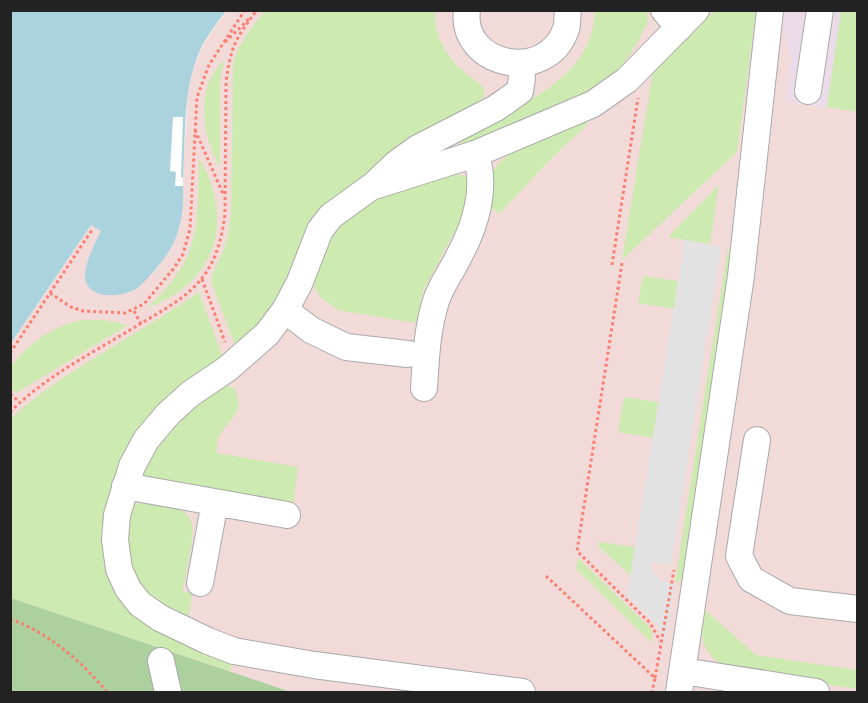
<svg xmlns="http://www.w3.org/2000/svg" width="868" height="703" viewBox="0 0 868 703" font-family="'Open Sans',sans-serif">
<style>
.commercial{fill:#f2dad9}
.industrial{fill:#ebdbe8}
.grass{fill:#cdebb0}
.forest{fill:#add19e}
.parking{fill:#e2e2e2}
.water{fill:#aad3df}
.pier{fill:#fff}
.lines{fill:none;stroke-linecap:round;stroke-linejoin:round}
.minor-casing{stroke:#a9a9a9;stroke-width:28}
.path{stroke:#fa8072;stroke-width:3;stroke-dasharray:3 3;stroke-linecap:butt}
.minor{stroke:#fff;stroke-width:26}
</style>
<rect width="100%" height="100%" fill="#f2efe9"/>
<path class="commercial" d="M226,11H782L781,19L791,59L785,101L857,112V692H291L11,598V343L91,225L101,231L86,266L155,271L170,250L180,228L188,95L193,69L203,45Z"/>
<path class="industrial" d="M782,11H857V112L785,101L791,59L781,19Z"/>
<path class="grass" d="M646,10L648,19L646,26L635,47L621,67L606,82L587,95L467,147L462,144V138C513,105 592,84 595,11Z
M265,11H435C434,33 445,56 462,70C468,76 476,79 481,85C486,91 484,96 482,103L414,141L341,193L292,281L238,353L211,282C212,272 217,265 221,256C227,243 229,228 231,214L233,65C238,43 251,28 265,11Z
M714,11H756L737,152L622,260L653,72Z
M841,11H857V112L827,107Z
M222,62L224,63L220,82V167C202,136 195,90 222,62Z
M584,120L588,124L551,159L499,214L490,207C490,197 488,183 492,174C503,147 559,131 584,120Z
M199,158C236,219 216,284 147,308C202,257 197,228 199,158Z
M453,175H462L470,178L473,197L423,291L416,323L338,310L320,297L314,287L313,274L328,237L352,213L376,200Z
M719,185L710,244L668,237Z
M728,247L732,279L684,578L675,583Z
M643,276L678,281L674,309L638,303Z
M199,292L224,361L163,409L112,571L232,662L230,671L11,598L10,419C67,368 137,336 199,292Z
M82,320H104L128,325L16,393L11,388V366C29,343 53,326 82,320Z
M226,385L234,388C248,415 226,418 218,439C217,443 217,449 217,453L298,467L293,506L142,477C145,436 196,406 226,385Z
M624,397L658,402L653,438L618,432Z
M142,502C159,501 187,505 192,524C195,538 185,575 183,591L192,593L188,622L164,612L136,586L123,542L132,506Z
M599,542L635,547L630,575L598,546Z
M578,558L648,626L652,632V643L576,569Z
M702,607L756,655L857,670V689L732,670C702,656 699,638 702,607Z"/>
<path class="forest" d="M11,598L291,692H11Z"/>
<path class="parking" d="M685,240L721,247L671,565L652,562V570L661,581L675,583L665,644L659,627L627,596Z"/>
<path class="water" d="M11,11H226C218,21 210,32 203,44C182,84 186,134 183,178C183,194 184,213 179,228C174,250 157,268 142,284C127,300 83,301 85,274C87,258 94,245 101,231L91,225L11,343Z"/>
<path class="pier" d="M173,117H183L181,177L183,178V186H175L176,172L170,171Z"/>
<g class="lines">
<g class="minor-casing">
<path id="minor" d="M467,10C459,66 547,85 566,29C568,24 567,16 568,10
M664,10L679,28
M808,91L820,10
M376,183L397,163L418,148L496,108L520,91L522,78L520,64
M285,310L311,330L346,347L408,354
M424,388C426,358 427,329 436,301C441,285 452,271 459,256C475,227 488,186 475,154
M757,440L739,556L751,579L790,601L858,609
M125,486L287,515
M200,583L215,502
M161,661L168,692
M683,671L816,692
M522,692L314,665L234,651L208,641L160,618L140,604L128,589L119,569L115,540L117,515L132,466L146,440L168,414L190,394L227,369L267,334L285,310L299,284L320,230L331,216L371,187L475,154L593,104L627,80L696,10
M679,692L741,276L770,10"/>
</g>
<path class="path" d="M225,42L249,19
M195,130L224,196
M622,263L577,551L650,623L660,641
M612,265L638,98
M202,279L225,342
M50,293L71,307L83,311L125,313L144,304L174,268L183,254L190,229L197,97L209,65L245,10
M134,311L141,324
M10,353L92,230
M10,394L20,402
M10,412C47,375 96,351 140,324C161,311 187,298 202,278C217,259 222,237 225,214L226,82C231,46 235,39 257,10
M546,576L655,678L652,692
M10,619C49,633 81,661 107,692
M655,678L674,570"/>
<use href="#minor" class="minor"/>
</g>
<rect width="868" height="703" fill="none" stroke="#222222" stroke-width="24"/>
</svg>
